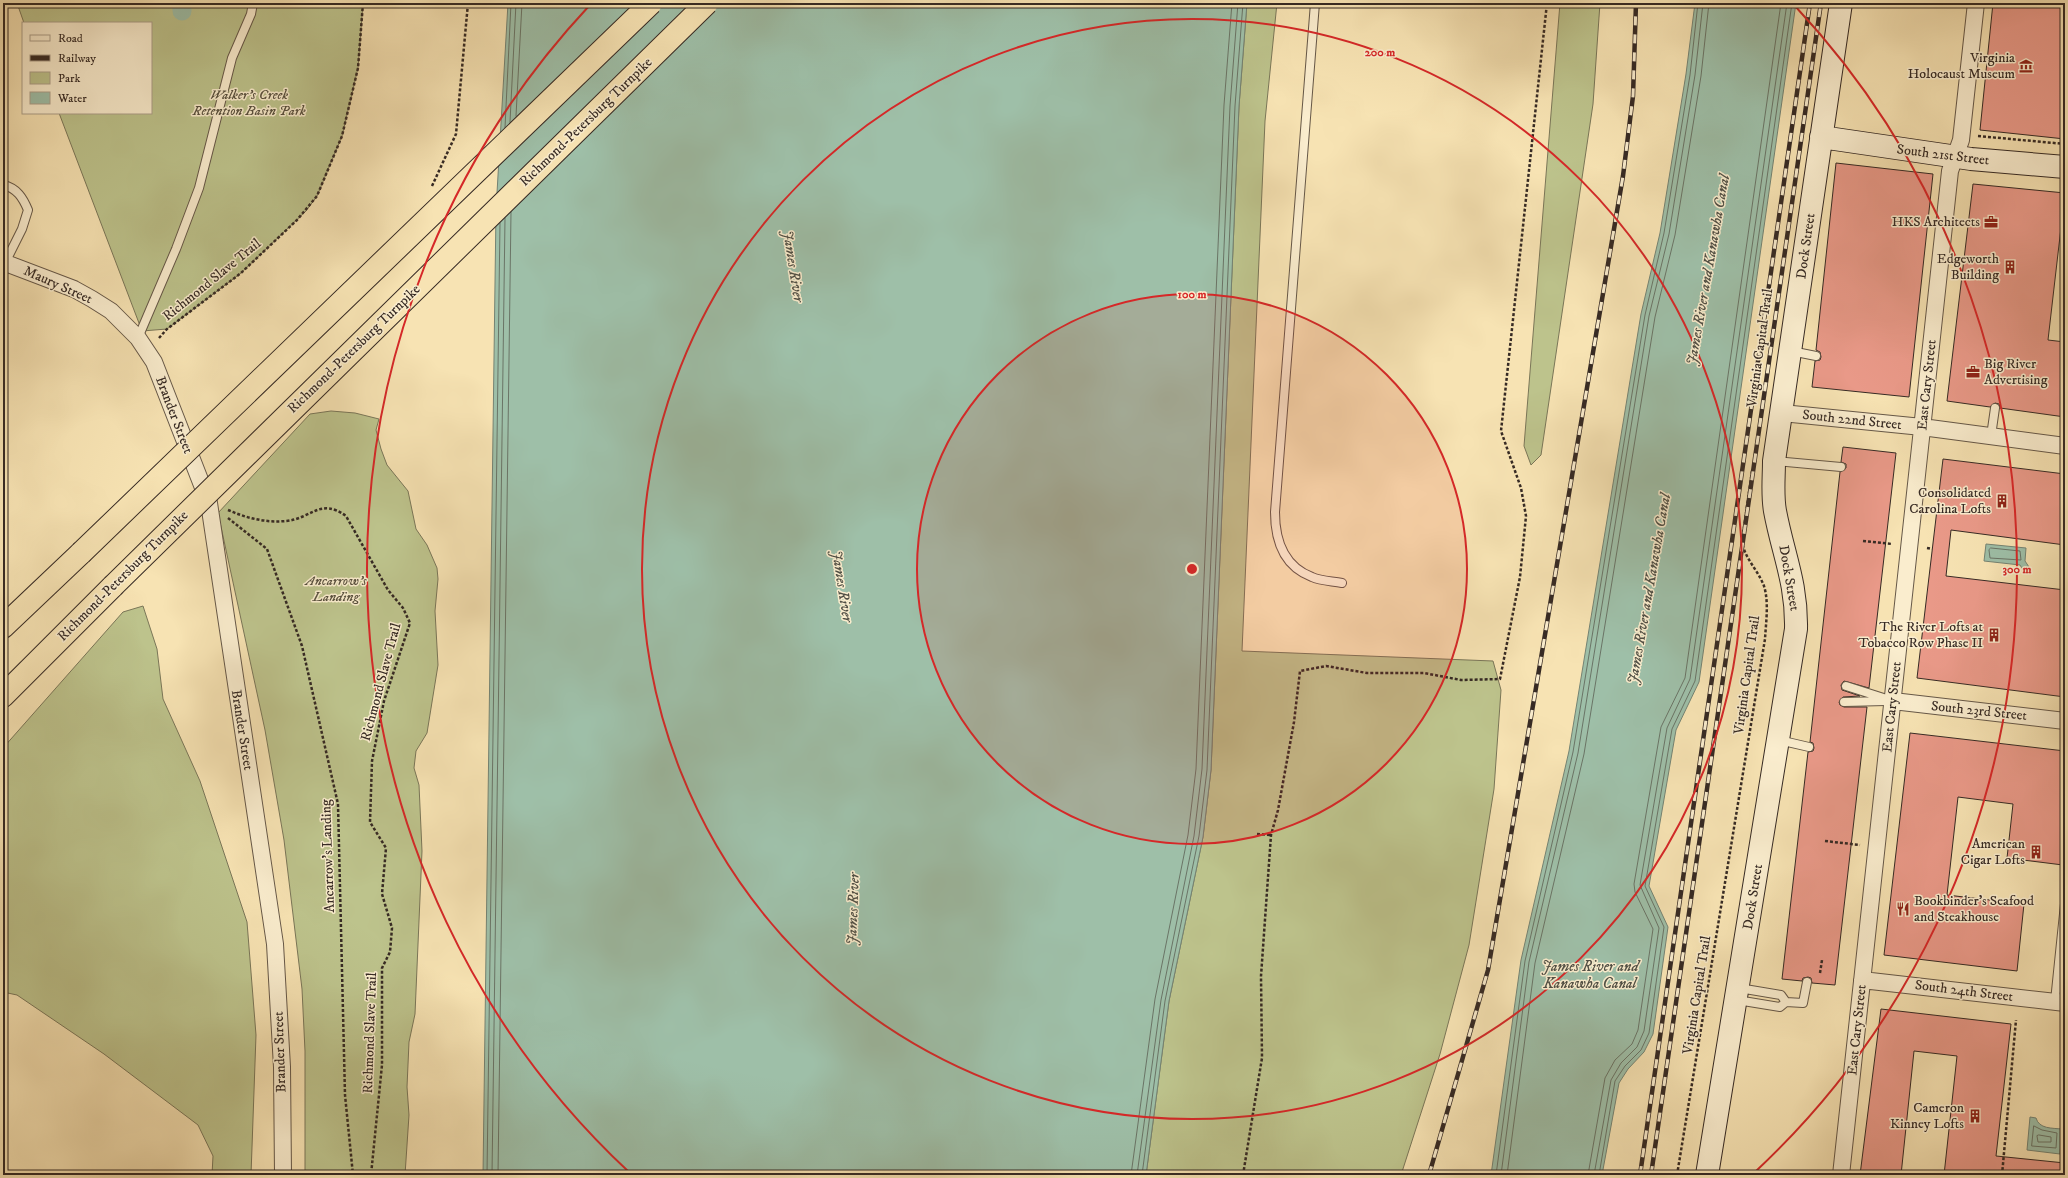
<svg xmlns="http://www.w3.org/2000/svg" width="2068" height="1178" viewBox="0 0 2068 1178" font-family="'IM FELL DW Pica',serif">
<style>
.green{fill:#bdc38c;stroke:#7a7658}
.water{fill:#9ebfa8;stroke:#748373}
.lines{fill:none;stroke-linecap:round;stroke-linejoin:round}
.shore{stroke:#6a7466;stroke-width:1}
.canal{stroke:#9ebfa8;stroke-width:19}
.building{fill:#e99988;stroke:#362a24}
.lane-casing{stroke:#665848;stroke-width:10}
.street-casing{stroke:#665848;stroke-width:18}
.secondary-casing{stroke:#362a24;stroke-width:24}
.highway-casing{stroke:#362a24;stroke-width:24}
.path{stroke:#362a24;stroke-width:2.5;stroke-dasharray:3 2;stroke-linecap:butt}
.lane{stroke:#faedce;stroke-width:8}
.street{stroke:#faedce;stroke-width:16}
.secondary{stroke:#faedce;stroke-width:22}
.highway{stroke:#f7e3b3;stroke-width:22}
.rail-casing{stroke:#362a24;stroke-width:4.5}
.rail{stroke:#faedce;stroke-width:3;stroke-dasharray:9;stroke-linecap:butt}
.highway-bridge-casing{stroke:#362a24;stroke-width:24;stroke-linecap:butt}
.highway-bridge{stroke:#f7e3b3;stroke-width:22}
.ring{fill:none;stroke:#d62828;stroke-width:2}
.labels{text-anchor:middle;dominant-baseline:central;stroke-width:3;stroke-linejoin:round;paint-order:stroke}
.poi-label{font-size:14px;fill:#362a24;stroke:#faedce;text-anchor:end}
.park-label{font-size:14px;font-style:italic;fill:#58503e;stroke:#faedce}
.street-label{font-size:14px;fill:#362a24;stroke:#faedce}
.water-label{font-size:15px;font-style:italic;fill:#504f45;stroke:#faedce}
.centre{fill:#d62828;stroke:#faedce;stroke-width:2}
.ring-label{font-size:12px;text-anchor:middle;font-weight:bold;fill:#d62828;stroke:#faedce;stroke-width:3;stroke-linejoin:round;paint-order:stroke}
</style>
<rect width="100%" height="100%" fill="#f7e3b3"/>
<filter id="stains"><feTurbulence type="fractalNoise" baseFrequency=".005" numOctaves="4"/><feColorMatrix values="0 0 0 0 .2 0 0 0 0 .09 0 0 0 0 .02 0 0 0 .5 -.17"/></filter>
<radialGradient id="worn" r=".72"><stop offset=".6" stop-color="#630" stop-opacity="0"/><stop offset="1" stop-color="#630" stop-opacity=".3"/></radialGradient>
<path class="green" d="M17,3H363L358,68L342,136L317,196L306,211L241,273L167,329L142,331L59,113H151V23H24Z
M1247,3H1277L1265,121L1242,651L1493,661L1501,690L1494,789L1469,945L1440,1054L1401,1175H1146L1169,1001L1203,837L1211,770L1239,106Z
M1560,3H1600L1593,104L1541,455L1531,465L1524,446Z
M331,411L355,413L379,419L376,430L381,449L387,465L408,491L416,529L427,545L437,568L438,579L435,611L438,665L427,733L416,751L414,768L419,785L422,851L415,1014L409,1042L407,1087L409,1115L405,1175H305V1051L302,989L284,840L265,730L218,513L310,414Z
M143,606L157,649L163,699L200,781L247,922L256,1035L251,1175H212L213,1156L198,1125L104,1054L17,995L3,992V748L123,612Z"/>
<path class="water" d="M508,3H1247L1239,106L1211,770L1203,837L1169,1001L1146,1175H483L496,210Z
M1695,3H1796L1699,682L1676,730L1649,886L1668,927L1653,1034L1644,1052L1628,1069L1619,1083L1602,1175H1491L1521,960L1569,751L1641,314L1660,233L1686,74Z
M1986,544L2026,548L2025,561L2029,567L2023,570L2020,565L1984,561Z
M2030,1117L2036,1118C2039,1129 2052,1128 2062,1129L2060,1154L2027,1150Z"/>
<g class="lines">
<path class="shore" d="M516,116L522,3
M510,122L516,3
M505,128L511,3
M1991,548L2020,551L2021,560L1990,558L1989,550Z
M2034,1126L2042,1130L2057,1133L2056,1148L2032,1146Z
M2039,1135L2051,1137V1142H2038L2037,1136Z
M487,1175L500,223
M492,1175L505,218
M498,1175L511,212
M1131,1175L1155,999L1188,835L1196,769L1224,105L1232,3
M1137,1175L1161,1000L1194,836L1202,769L1230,106L1238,3
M1142,1175L1165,1001L1199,836L1207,770L1235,106L1243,3
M1496,1175L1525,961L1573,752L1645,315L1664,233L1690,75L1698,3
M1501,1175L1529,962L1578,753L1649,316L1669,234L1695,75L1703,3
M1507,1175L1535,963L1584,754L1655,317L1675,235L1701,76L1709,3
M1588,1175L1605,1078L1615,1060L1632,1044L1638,1030L1653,929L1635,892L1634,884L1661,727L1685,678L1781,3
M1594,1175L1611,1080L1621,1063L1637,1047L1644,1031L1659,928L1640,885L1667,728L1690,679L1787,3
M1599,1175L1615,1081L1625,1066L1641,1050L1649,1033L1664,927L1645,886L1672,729L1695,681L1792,3"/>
<path class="canal" d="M182,3V11"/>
</g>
<path class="building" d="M1993,3H2065V139L1980,130Z
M1836,163L1933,174L1909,397L1812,387L1815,361L1820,360L1821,357L1820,352L1816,350Z
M1973,184L2065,193L2048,340L2065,342V417L2000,408L1999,404L1995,403L1990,407L1947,401Z
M1843,447L1896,453L1869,688L1844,681L1841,685L1842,690L1860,696L1843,697L1839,702L1840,705L1844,707H1867L1835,985L1812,983L1811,978L1808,977L1803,978L1802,981L1782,979L1808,752L1813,751L1814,748L1813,743L1810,742L1840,472L1846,468V464L1841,462Z
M1943,459L2065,474V545L1951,530L1946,576L2065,590V697L1917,678Z
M1910,733L2065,751L2063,865L2007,858L2013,804L1958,797L1947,895L2024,904L2017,971L1884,955Z
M1881,1009L2011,1024L1996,1156L2065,1163V1175H1944L1957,1056L1914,1051L1901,1175H1860Z"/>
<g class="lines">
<g class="lane-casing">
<path id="lane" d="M1315,3L1275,512C1275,540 1283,566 1312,577C1321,581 1332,581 1342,583
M3,185C17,188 23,198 28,210L22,229L5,263
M138,338L176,249L199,188L232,58L251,14L253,3
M1791,351L1816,356
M1991,436L1995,408
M1775,461L1841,467
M1846,686L1893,701
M1844,702L1886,701
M1779,740L1809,747
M1737,1000L1780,1007L1786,1002L1781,995L1739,988
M2055,1001L2065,904
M1786,1002L1803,1003L1807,982"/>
</g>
<g class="street-casing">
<path id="street" d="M3,262L74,289L92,299L111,311L138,338L154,362L209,503L275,944L282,1067L283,1175
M1782,413L1922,427L2065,446
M1893,701L2065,721
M1862,980L2065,1003
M1841,1175L1950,171L1961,140L1976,3"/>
</g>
<g class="secondary-casing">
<path id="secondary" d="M1821,137L1971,159L2065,167
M1707,1175L1796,629C1797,583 1783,554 1775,511C1772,494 1774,478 1774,461L1841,3"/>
</g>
<g class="highway-casing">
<path id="highway" d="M3,627L81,553
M3,696L113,586"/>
</g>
<path class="path" d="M1978,136L2065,144
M432,186L456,134L468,3
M159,338L167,329L241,273L297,220L317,196L342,136L358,68L363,3
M228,510C246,518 266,523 286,521C311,519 320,497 346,516L388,590L403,608L410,623L384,701L372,761L370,822L386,848L382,894L392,928L390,952L382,968V1065L371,1175
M228,518L267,549L302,646L338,804L345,1095L353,1175
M1863,541L1892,544
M1927,548L1932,549
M1257,834L1271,835
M1825,841L1860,845
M1820,973L1822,960
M1243,1175L1262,1058L1261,976L1271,835L1278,810L1294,722L1300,671L1326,666L1367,673H1424L1461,680L1500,679L1520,577L1526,516L1521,488L1501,431L1547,3
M1677,1175L1765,639C1766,622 1769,602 1764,586C1758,570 1745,559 1742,542L1752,471
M2002,1175L2016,1020"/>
<use href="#lane" class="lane"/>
<use href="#street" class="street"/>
<use href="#secondary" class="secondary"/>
<use href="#highway" class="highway"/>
<g class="rail-casing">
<path id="rail" d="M1429,1175L1488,970L1623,176L1633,96L1636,3
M1640,1175L1810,3
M1651,1175L1821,3"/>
</g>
<use href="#rail" class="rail"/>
<g class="highway-bridge-casing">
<path id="highway-bridge" d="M81,553L651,3
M113,586L707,3"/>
</g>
<use href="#highway-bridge" class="highway-bridge"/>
</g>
<circle cx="1192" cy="569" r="275" fill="#d62828" fill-opacity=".12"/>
<g class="ring">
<circle cx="1192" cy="569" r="275"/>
<circle cx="1192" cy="569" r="550"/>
<path d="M629 1172A825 825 0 0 1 589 6M1795 6A825 825 0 0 1 1755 1172"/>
</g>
<defs>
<g id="museum-bare" transform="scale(1.08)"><path d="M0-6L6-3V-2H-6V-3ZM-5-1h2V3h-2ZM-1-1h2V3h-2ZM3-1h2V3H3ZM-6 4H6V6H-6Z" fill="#8f2418" stroke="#faedce" stroke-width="2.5" paint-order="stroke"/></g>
<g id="office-bare" transform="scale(1.08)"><path d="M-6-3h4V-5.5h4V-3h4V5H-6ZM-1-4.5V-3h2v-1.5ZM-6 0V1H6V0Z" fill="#8f2418" stroke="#faedce" stroke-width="2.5" paint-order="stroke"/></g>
<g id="building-bare" transform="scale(1.08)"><path d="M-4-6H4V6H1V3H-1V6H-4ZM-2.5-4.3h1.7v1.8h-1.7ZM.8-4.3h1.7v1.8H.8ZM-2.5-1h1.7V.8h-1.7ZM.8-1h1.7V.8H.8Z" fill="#8f2418" stroke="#faedce" stroke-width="2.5" paint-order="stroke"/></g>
<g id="restaurant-bare" transform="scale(1.08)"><path d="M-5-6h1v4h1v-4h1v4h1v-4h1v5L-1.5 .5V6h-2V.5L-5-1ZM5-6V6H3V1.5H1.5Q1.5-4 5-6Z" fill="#8f2418" stroke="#faedce" stroke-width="2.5" paint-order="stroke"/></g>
</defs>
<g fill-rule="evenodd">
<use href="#museum-bare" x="2026" y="66"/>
<use href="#office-bare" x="1991" y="222"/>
<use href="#building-bare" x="2010" y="267"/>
<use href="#office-bare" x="1973" y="372"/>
<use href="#building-bare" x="2002" y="501"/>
<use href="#building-bare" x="1994" y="635"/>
<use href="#building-bare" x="2036" y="852"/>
<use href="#restaurant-bare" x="1903" y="909"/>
<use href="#building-bare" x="1975" y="1116"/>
</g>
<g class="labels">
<g class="poi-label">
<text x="2015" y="58">Virginia<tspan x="2015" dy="16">Holocaust Museum</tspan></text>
<text x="1980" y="222">HKS Architects</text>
<text x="1999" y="259">Edgeworth<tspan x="1999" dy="16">Building</tspan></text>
<text x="1984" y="364" text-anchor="start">Big River<tspan x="1984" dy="16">Advertising</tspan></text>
<text x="1991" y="493">Consolidated<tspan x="1991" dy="16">Carolina Lofts</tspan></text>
<text x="1983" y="627">The River Lofts at<tspan x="1983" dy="16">Tobacco Row Phase II</tspan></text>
<text x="2025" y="844">American<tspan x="2025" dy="16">Cigar Lofts</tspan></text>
<text x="1914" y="901" text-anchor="start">Bookbinder's Seafood<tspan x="1914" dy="16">and Steakhouse</tspan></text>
<text x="1964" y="1108">Cameron<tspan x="1964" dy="16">Kinney Lofts</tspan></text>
</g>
<g class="park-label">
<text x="249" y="95">Walker's Creek<tspan x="249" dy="16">Retention Basin Park</tspan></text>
<text x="336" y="581">Ancarrow's<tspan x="336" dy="16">Landing</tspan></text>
</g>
<g class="street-label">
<text transform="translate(586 122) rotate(-44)">Richmond-Petersburg Turnpike</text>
<text transform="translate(1943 155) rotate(7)">South 21st Street</text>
<text transform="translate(1806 246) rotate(-82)">Dock Street</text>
<text transform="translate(212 280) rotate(-39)">Richmond Slave Trail</text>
<text transform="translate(58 285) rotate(24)">Maury Street</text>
<text transform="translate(1760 348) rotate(-82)">Virginia Capital Trail</text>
<text transform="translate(354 349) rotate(-44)">Richmond-Petersburg Turnpike</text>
<text transform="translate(1927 385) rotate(-84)">East Cary Street</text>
<text transform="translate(174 415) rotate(69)">Brander Street</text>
<text transform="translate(1852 420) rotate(6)">South 22nd Street</text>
<text transform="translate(123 576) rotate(-45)">Richmond-Petersburg Turnpike</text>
<text transform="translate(1789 578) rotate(80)">Dock Street</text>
<text transform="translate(1747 675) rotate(-82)">Virginia Capital Trail</text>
<text transform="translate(381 682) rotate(-75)">Richmond Slave Trail</text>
<text transform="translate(1892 707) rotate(-84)">East Cary Street</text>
<text transform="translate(1979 711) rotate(6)">South 23rd Street</text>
<text transform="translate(242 730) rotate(81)">Brander Street</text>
<text transform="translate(328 856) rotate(-92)">Ancarrow’s Landing</text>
<text transform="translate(1753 897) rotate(-81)">Dock Street</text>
<text transform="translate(1964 991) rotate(7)">South 24th Street</text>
<text transform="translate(1697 995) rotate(-81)">Virginia Capital Trail</text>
<text transform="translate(1857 1030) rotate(-84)">East Cary Street</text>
<text transform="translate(370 1033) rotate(-88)">Richmond Slave Trail</text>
<text transform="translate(280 1052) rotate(-92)">Brander Street</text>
</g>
<g class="water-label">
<text transform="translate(793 266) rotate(81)">James River</text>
<text transform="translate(1708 270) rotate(-80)">James River and Kanawha Canal</text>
<text transform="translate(842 586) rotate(81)">James River</text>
<text transform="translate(1649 589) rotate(-80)">James River and Kanawha Canal</text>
<text transform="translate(853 909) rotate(-88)">James River</text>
<text x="1590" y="966">James River and<tspan x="1590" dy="17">Kanawha Canal</tspan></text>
</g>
</g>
<circle cx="1192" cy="569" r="6" class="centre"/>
<g class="ring-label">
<text x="1380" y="56">200 m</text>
<text x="1192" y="298">100 m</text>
<text x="2017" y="573">300 m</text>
</g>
<rect width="2068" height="1178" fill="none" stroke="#f7e3b3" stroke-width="16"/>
<rect x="4" y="4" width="2060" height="1170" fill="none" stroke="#362a24" stroke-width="2"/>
<rect x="8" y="8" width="2052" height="1162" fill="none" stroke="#362a24"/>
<rect x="22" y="22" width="130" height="92" fill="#faedce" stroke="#ac9f8a"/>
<rect x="30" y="35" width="20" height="6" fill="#faedce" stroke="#ac9f8a"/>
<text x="58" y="42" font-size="12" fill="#362a24">Road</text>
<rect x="30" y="55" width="20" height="6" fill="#362a24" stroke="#ac9f8a"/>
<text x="58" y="62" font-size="12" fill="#362a24">Railway</text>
<rect x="30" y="72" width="20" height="12" fill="#bdc38c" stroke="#ac9f8a"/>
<text x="58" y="82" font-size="12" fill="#362a24">Park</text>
<rect x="30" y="92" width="20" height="12" fill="#9ebfa8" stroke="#ac9f8a"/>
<text x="58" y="102" font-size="12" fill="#362a24">Water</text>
<rect width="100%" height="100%" filter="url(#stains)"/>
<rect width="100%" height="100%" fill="url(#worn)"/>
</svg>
